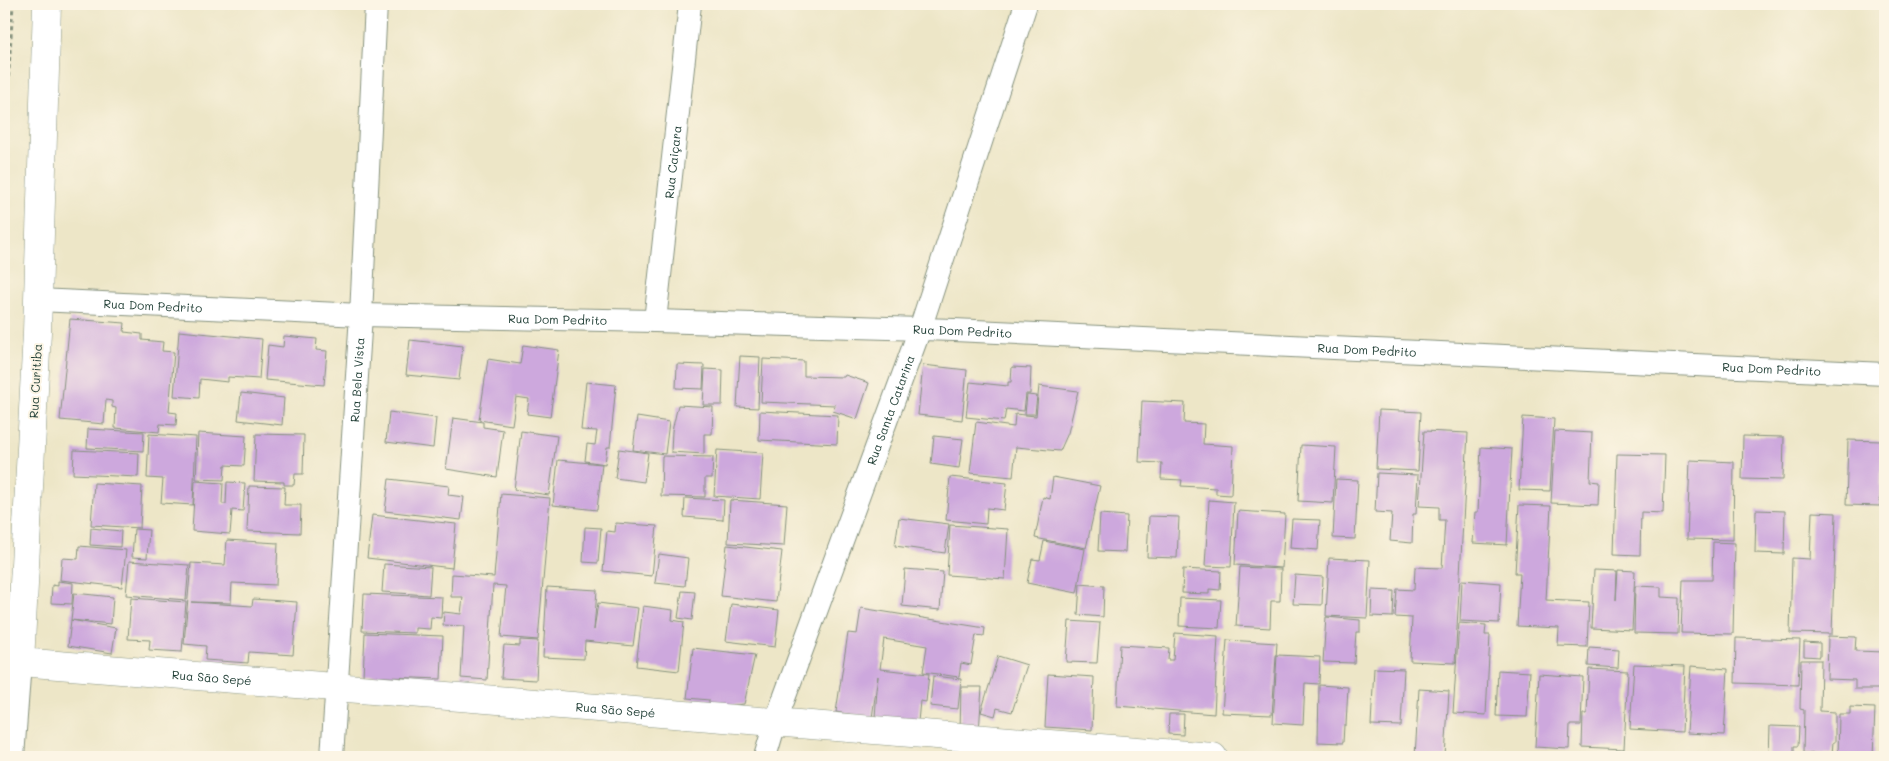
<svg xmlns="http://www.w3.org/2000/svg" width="1889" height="761" viewBox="0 0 1889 761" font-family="Mali,sans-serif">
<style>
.building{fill:#cda8dd}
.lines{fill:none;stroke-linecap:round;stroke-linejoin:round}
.minor-casing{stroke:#86927e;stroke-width:24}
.tertiary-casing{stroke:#86927e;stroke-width:29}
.path{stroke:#86927e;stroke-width:3;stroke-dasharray:4 4;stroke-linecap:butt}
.minor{stroke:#fff;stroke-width:22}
.tertiary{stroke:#fff;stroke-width:28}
.labels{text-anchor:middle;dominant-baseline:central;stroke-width:4;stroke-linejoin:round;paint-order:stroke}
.street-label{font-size:12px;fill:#1f3d34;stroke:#fcf5e5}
</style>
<rect width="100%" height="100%" fill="#fcf5e5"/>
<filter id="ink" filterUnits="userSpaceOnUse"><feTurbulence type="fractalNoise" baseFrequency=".02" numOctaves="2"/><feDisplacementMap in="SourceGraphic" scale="10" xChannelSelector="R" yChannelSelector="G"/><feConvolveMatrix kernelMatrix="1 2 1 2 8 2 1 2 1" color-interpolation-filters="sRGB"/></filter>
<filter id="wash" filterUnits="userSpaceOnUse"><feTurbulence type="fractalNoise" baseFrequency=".0096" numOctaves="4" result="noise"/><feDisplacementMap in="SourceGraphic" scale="20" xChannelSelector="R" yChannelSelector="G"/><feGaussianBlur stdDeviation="1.12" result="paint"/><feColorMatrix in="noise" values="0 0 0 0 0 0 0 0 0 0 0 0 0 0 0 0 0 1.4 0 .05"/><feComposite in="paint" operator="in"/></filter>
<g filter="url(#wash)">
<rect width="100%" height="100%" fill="#ede6c7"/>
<g id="blocks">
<path class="building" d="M70,319L125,323L124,332L142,334V340L163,342L162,351L174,352L169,412L177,413L176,425L160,424L159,432L115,428L116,408L112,407V401L106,400L104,424L60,420Z
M179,331L262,339L259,379L228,377V382L200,379L199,398L174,396Z
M284,336L317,339L316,350L327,351L324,385L265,380L268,345L283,347Z
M410,340L463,346L459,380L406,375Z
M523,345L559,350L550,417L527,414L529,399L516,397L512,425L479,420L488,359L520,364Z
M740,356L760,357L758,408L737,407Z
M763,359L804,361V376L844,377L845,375L869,383L857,419L833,411L835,405L761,402Z
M677,364L704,365L703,389L676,388Z
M923,365L967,370L962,420L918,415Z
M1012,367L1031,368L1030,394H1026L1024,411L1006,409L1004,421L966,417L970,382L1008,386V382H1011Z
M705,369L723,370L722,405H703Z
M586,382L616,385L610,447H607L605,464L585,461L587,444L595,445L597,431L581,430Z
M1039,386L1078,391L1068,433L1060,451L1016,447L1013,477L970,473L976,422L1014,427L1015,414L1036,416Z
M241,393L284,398L282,425L238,420Z
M1027,395L1037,396L1035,414H1025Z
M1142,401L1185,403L1184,423L1204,424L1203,444L1233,446L1231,495L1216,494V488L1181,486L1182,480L1161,479L1162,463L1139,462Z
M678,405L713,407L712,434H704V454L671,452L672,431Z
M1379,410L1421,412L1418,471L1376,469Z
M760,411L838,415L837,444L759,440Z
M389,412L436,418L433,448L386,442Z
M637,417L669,422L665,454L633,450Z
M1523,417L1554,419L1550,491L1519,490Z
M453,418L483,422V427L503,430L497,477L446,469Z
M88,429L144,432L143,451L87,448Z
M521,431L557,436L549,495L514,490Z
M1424,431L1468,433L1455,663L1410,661L1412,618L1395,617L1397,589L1414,590L1415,567L1442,568L1445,520H1439V507L1419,506Z
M1555,431L1592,433L1590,481L1599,482L1598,505L1551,503Z
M198,433L246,436L244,466L225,465L224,480L196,479Z
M149,434L196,437L193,505L161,503L163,479L147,478Z
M256,434L304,435L303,474H295L294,485H284V482L254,481Z
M934,436L963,439L959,468L931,464Z
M1743,436L1784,437L1783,480L1742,479Z
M1848,440L1882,441L1880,506L1846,505Z
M1301,445L1336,447L1333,503L1298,501Z
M1481,447L1512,449L1507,545L1473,543L1475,512H1478Z
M619,449L648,453L644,482L615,478Z
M74,450L139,453L138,477L73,474Z
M717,450L763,453L760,499L714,496Z
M1617,454L1665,455L1663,513L1641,512L1640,555L1614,554Z
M662,456L713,457L712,478H705V497L661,496Z
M558,460L602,464L597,510L553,505Z
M1690,460L1734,462L1733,540L1687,539Z
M1377,473L1418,475L1416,514H1413L1412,543L1390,541L1392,513L1375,512Z
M950,477L1007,483L1004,510L987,508L986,524L946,520Z
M1053,477L1100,486L1086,548L1035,538L1043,497L1050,499Z
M389,479L449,486L448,495L464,497L461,520L385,511Z
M1336,479L1358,480L1355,539L1333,538Z
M195,481L223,483L222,504H226L227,482L245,483L243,511L232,510L230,534L192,531Z
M94,483L142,486L140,528L91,525Z
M249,486L285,487L284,505H301L300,533L247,531Z
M501,494L550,498L538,640L501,637L506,586L493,585L487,680L461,678L464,626L443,625L444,612L461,614L463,597H451L452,574L494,577Z
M685,498L724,500L723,520L684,517Z
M730,500L787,504L784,546L728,543Z
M1209,500L1234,502L1231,567L1205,566Z
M1519,505L1551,506L1546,600L1589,602L1587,647L1558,646L1559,628L1517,626L1520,573H1515Z
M1756,510L1785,511L1784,554L1755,553Z
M1238,511L1285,514L1282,568L1235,565Z
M1812,512L1836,513L1832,634L1790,633L1792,558L1810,559Z
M1100,514L1127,516L1125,552L1098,551Z
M372,515L456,524L452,568L367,558Z
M1149,516L1179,517L1177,558L1147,557Z
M899,518L949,524L945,553L895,546Z
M1292,519L1320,520L1318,550L1290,548Z
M616,523L657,526L652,576L603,571L607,531L615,532Z
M950,525L1008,529L1005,579L947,575Z
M585,527L601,528L598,563L583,562Z
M91,528L121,531L120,547L90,545Z
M134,529L149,530L147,558L132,557Z
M227,540L278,543L276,585L232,583L231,603L191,602L252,606L253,599L297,602L293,655L249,652L248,663L205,660L206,646L184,644L191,563L225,565Z
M1044,541L1085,549L1077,593L1027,583L1032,559L1040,560Z
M1713,542L1735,543L1733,634L1681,633L1683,580H1712Z
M727,545L782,551L776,602L721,596Z
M79,546L126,550L122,587L60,580L62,558L78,559Z
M659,554L688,558L685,586L655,583Z
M1329,558L1370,560L1367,618L1326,616Z
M129,561L189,565L186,600L126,595Z
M384,564L431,567L429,595L382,592Z
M1240,567L1281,569L1280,601H1271L1270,628L1236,626Z
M905,569L943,572L940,610L902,606Z
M1183,569L1221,571L1220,590L1209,589V594L1182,593Z
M1594,570L1617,571L1616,600L1618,570L1635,571L1632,630L1591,628Z
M1295,575L1323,577L1322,605L1293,604Z
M1462,580L1501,583L1499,623L1460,621Z
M58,581L73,583L72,604L51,603L52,585L58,586Z
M1080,584L1104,586L1103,617L1078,615Z
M1635,586L1661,587V597L1679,598L1678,634L1634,633Z
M547,587L597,590L594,630L598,603L638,608L633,646L585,641L584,659L543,657Z
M1372,590L1394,591L1393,617L1371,616Z
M682,591L695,592L692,620L678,618Z
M74,593L113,597L111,624L71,620Z
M364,594L442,597L441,618L431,617L430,629L415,628V633L362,631Z
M131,598L186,602L182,652L149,650L150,640L128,639Z
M1180,598L1221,600L1219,628L1179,626Z
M731,604L779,610L775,647L726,641Z
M643,606L673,610L672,620L684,622L679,671L636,666Z
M861,608L985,628L984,636L976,635L971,665L961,663L959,677L923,672L927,646L884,639L880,669L929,674L926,702L920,701L918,722L875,717L878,676L872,718L836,712L848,633L857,634Z
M1326,617L1360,620V632H1356L1354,663L1323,662Z
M71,620L116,628L112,653L68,646Z
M1069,621L1100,623L1097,663L1066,662Z
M1459,623L1486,625L1485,635H1490L1486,715L1453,713Z
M365,633L443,636L441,679L363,676Z
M1175,633L1218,636L1214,714L1117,706L1120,645L1169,648L1168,660H1173Z
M1828,636L1856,637L1855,651L1885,652V689H1855V680L1827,679Z
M1736,638L1800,640L1798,685L1735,683Z
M520,640L538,641L536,680L501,678L504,645L520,646Z
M1227,640L1277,643L1272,715L1222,713Z
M1804,642L1820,643V657L1804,656Z
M1589,647L1619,649L1618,668L1588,666Z
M693,648L755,655L744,704L709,708V700L687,698Z
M1277,655L1320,657L1319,684L1305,683L1303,725L1273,723Z
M998,656L1027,665L1012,712L997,708L995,716L981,712Z
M1801,660H1821L1820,711L1835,712V742H1833L1832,754L1803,753L1804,710L1800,709Z
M1634,664L1685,666L1682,732L1630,729Z
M1691,666L1728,669L1724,735L1687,733Z
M1374,668L1404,669L1401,726L1371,725Z
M1589,669L1628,671L1624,749L1582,747L1583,714H1587Z
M1498,670L1530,672L1527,717L1496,716Z
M1048,674L1094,677L1092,730L1045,727Z
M1539,674L1583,677L1581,725H1570L1569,749L1535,747Z
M933,676L961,679L958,709L930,706Z
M1319,685L1348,687L1346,725H1344L1343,743L1318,742Z
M961,687H982L979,733L960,732Z
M1419,689L1449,691L1445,757H1415Z
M1850,707L1875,708L1873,757H1838L1839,714H1850Z
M1169,714H1184L1183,735L1168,734Z
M1770,726L1799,727L1798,746H1794V757H1769Z"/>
</g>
</g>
<g filter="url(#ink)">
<use href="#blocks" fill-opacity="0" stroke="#86927e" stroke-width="1"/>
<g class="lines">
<g class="minor-casing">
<g id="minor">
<path id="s1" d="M38,300L361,315L655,321L954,330L1885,374"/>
<path id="s2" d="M655,321L690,4"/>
<path d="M13,757L20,662"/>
<path id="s3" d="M332,757L361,315L376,4"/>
<path id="s4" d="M765,757L775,723L920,329L1026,4"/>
</g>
</g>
<g class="tertiary-casing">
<g id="tertiary">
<path id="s5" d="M47,4L37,332L20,662L1213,757"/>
</g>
</g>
<path class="path" d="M4,149L13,4"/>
<use href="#minor" class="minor"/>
<use href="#tertiary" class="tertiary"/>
</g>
</g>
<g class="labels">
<g class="street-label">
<text stroke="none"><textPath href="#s2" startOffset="160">Rua Caiçara</textPath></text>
<text stroke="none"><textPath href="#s1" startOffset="115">Rua Dom Pedrito</textPath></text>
<text stroke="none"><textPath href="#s1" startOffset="520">Rua Dom Pedrito</textPath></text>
<text stroke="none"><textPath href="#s1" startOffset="925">Rua Dom Pedrito</textPath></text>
<text stroke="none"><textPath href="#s1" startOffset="1330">Rua Dom Pedrito</textPath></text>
<text stroke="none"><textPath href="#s1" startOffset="1735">Rua Dom Pedrito</textPath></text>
<text transform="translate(35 381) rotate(-87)">Rua Curitiba</text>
<text stroke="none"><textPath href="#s3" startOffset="378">Rua Bela Vista</textPath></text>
<text stroke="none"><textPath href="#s4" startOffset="369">Rua Santa Catarina</textPath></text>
<text stroke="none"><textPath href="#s5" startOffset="851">Rua São Sepé</textPath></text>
<text stroke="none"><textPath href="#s5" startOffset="1256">Rua São Sepé</textPath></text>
</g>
</g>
<rect width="1889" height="761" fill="none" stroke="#fcf5e5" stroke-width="20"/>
</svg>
